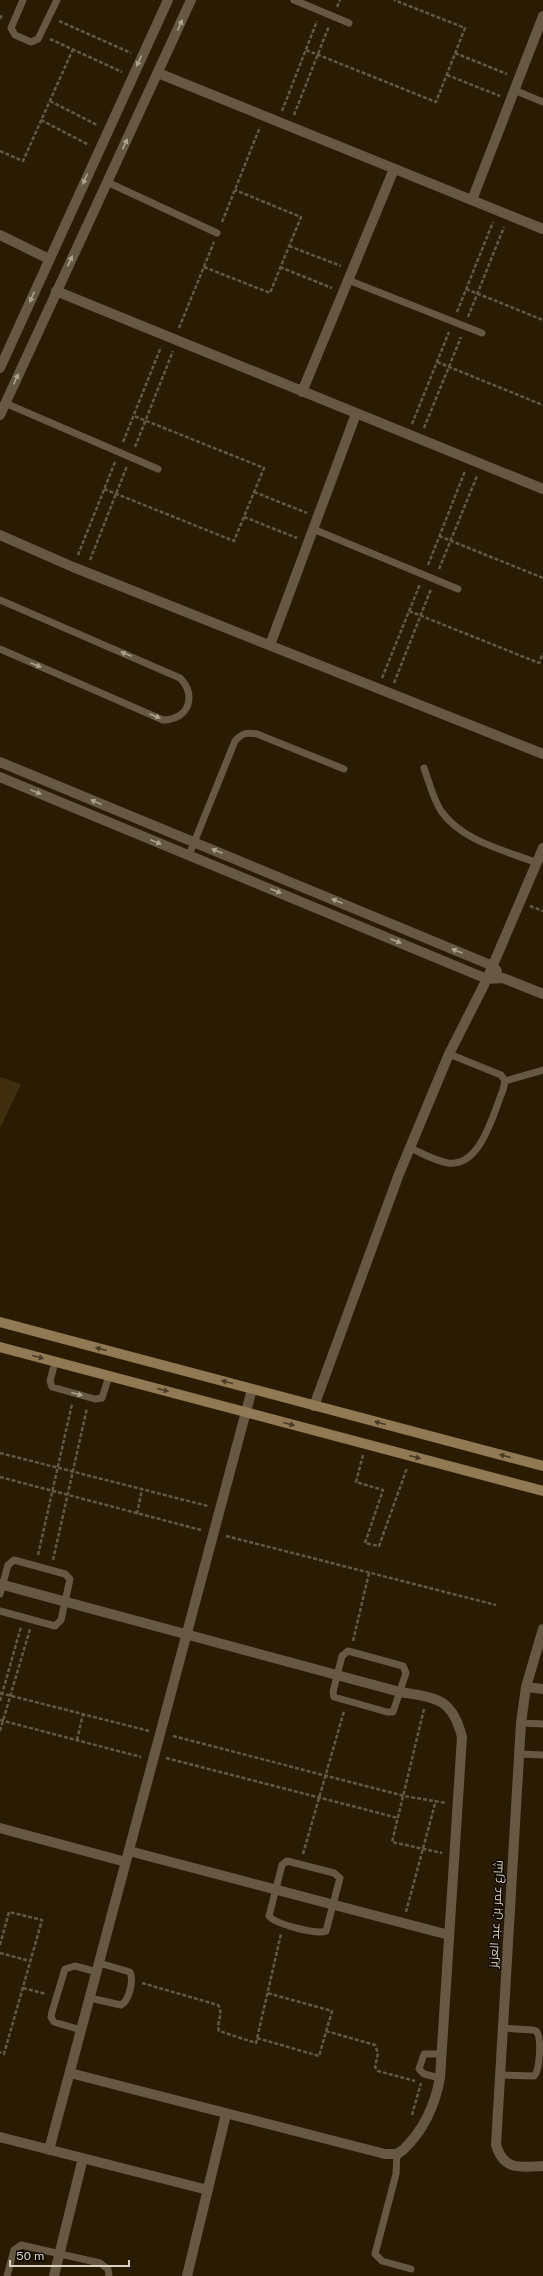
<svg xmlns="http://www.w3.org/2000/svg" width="543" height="2276" viewBox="0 0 543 2276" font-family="'Public Sans',Cairo,sans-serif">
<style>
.garden{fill:#402f0f}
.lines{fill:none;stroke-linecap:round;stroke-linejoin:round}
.path{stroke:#645841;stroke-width:2.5;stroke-dasharray:4 2;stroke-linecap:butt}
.lane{stroke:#675941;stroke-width:7}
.street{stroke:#675941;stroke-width:10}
.secondary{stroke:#907953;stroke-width:10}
.oneway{fill:#ada28e}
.oneway2{fill:#483b26}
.labels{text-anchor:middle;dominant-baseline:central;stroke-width:3;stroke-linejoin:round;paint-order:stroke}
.street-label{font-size:12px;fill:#dbd2c2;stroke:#0e0801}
</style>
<rect width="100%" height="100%" fill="#2a1c02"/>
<path class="garden" d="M0,1077L21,1084L0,1128Z"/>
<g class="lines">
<path class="path" d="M337,7L340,0
M0,19L2,15
M59,21L131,53
M50,39L122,72
M306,50L436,102L465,28L394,0
M455,53L507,74
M447,75L500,96
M50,101L97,125
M282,111L317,21
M294,115L329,26
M41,120L89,145
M0,151L23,161L73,49
M222,222L260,127
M289,246L341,266
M204,267L270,293L301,217L235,190
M280,267L332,288
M466,289L543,320
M457,312L493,222
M468,317L504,227
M179,328L214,242
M437,362L543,405
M412,424L449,332
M424,428L461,337
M123,442L161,347
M135,447L173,351
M104,489L234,541L264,468L134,416
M254,492L307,513
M244,517L297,538
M439,536L543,578
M78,555L115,462
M90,560L127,466
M428,565L465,471
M439,569L477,476
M409,611L539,663L543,653
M382,678L420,584
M394,683L431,589
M530,906L543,911
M0,1453L208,1506
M363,1455L356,1482L383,1490L365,1543L379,1546L407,1468
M0,1477L201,1530
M137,1514L142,1489
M226,1536L496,1605
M38,1555L72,1404
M53,1560L87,1408
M353,1641L369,1573
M0,1693L149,1731
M0,1701L21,1627
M424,1709L392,1842L442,1853
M0,1720L141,1757
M0,1731L30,1629
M173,1736L404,1796L446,1803
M77,1740L83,1714
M166,1758L398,1818
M303,1854L344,1711
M406,1912L436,1800
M0,1945L9,1912L42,1920L4,2054L0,2052
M0,1953L30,1961
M142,1983L218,2005C224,2013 216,2023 219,2031L256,2043L281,1934
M23,1988L46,1994
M326,2031L375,2045L378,2053L375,2067L378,2071L415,2081
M257,2038L319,2056L332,2011L267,1993
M412,2115L421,2083"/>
<path class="lane" d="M23,0L11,28L15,35L31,42L38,39L57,0
M294,0L349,23
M514,90L543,102
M107,182L217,233
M348,280L482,333
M5,403L158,469
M313,529L458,589
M0,600L180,678C197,695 189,720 163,720L0,649
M424,768C429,782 433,798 441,811C462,841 504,850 537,863
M189,855L235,741C242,733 247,732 257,734L344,769
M505,1081L543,1070
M410,1148C422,1153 435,1161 448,1163C481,1167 493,1114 503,1090L505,1081L501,1075L449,1054
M55,1362L50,1381L52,1387L95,1399L102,1398L109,1376
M0,1594L8,1565L14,1560L65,1574L70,1579L61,1620L55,1626L0,1611
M348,1651L403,1666L406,1673L393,1712H387L334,1697L333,1692L342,1656Z
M521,1723L543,1724
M519,1754L543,1755
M287,1861L334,1873L340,1878L326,1931C317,1935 275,1924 269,1916L282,1865Z
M90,1998L121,2005C129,2001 134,1980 130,1972L99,1963
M81,2030L54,2022L51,2017L52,2012L65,1969L75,1966L97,1972
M500,2075L534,2076C540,2070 542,2037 536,2031L533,2030L502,2028
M440,2078L424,2074L419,2069L424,2054H442
M397,2154L396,2174L375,2254L382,2261L411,2269
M7,2276L14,2250L21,2245L100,2263L108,2269L109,2276"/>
<path class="street" d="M158,73L543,229
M472,200L543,16
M0,235L49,259
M56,291L543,489
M0,368L168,0
M302,392L394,169
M0,415L191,0
M0,535L73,567L543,754
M270,645L356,414
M0,762L493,966L497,971
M0,777L487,979L503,978L543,994
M314,1406L399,1174L449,1054L487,979L543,848
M0,1584L400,1692C437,1698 452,1698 462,1737L440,2078C435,2105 424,2130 403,2150L397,2154H385L70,2073
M543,1629L526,1687L521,1723L496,2145C504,2171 520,2167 543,2166
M526,1687L543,1689
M0,1828L126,1862
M129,1851L449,1935
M0,2137L208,2190
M49,2150L252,1389
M54,2276L83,2158
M187,2276L226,2114"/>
<path class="secondary" d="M0,1322L543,1466
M0,1347L543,1491"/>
</g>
<defs><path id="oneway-solid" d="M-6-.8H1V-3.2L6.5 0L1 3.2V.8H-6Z"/></defs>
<g class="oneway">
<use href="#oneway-solid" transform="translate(180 25) rotate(-66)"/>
<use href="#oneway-solid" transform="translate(139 61) rotate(115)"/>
<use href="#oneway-solid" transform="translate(125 144) rotate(-65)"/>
<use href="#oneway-solid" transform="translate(85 179) rotate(114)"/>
<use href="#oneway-solid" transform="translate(70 261) rotate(-65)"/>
<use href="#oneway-solid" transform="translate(32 297) rotate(114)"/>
<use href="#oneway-solid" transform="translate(16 379) rotate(-66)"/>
<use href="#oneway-solid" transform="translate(126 654) rotate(-157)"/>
<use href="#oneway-solid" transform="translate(36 665) rotate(23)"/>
<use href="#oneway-solid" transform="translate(155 716) rotate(23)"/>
<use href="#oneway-solid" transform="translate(36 792) rotate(22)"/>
<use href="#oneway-solid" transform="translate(96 802) rotate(-158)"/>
<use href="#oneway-solid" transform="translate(156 842) rotate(22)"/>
<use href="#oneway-solid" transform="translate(217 851) rotate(-158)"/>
<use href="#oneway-solid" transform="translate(276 891) rotate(23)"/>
<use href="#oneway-solid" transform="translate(337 901) rotate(-158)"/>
<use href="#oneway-solid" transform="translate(396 941) rotate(23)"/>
<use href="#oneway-solid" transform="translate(457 951) rotate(-158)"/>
<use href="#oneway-solid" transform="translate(77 1394) rotate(15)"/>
</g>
<g class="oneway2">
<use href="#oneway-solid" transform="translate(101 1349) rotate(-165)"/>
<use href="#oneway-solid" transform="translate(38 1357) rotate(15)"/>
<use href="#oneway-solid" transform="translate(227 1382) rotate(-165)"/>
<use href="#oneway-solid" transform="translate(163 1390) rotate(15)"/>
<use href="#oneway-solid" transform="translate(380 1423) rotate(-165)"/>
<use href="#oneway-solid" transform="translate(289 1424) rotate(15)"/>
<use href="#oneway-solid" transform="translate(505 1456) rotate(-165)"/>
<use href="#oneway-solid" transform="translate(415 1457) rotate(15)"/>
</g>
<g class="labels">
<g class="street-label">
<text transform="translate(496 1914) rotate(-87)">شارع عمر بن عبد العزيز</text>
</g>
</g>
<path d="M10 2260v6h119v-6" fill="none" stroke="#dbd2c2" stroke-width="2"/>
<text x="16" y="2260" font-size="12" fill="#dbd2c2" stroke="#0e0801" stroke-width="3" paint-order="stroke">50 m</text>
</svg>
